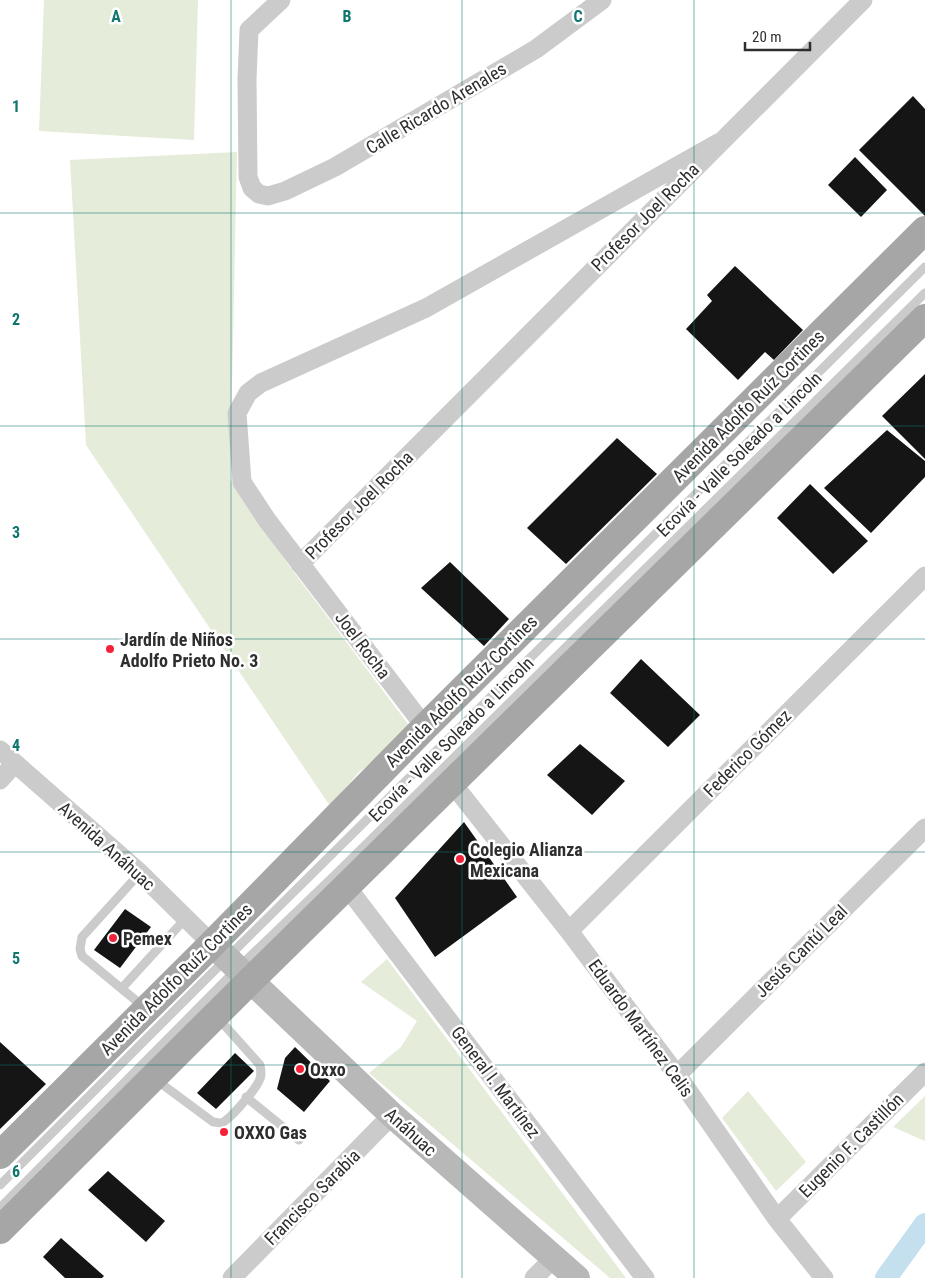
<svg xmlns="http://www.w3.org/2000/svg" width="925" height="1278" viewBox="0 0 925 1278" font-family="'Roboto Condensed',sans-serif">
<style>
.green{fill:#e5ecda}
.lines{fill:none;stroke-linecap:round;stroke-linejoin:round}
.canal{stroke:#c4dfee;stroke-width:22}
.building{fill:#151515}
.lane{stroke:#cbcbcb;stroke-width:9}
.street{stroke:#cbcbcb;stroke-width:19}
.secondary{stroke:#b8b8b8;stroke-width:26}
.primary{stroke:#a6a6a6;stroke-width:28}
.grid{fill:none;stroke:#0f766e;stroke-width:1;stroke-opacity:0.55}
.poi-dot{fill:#f32239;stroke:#fff;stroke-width:2}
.labels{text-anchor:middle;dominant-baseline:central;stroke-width:5;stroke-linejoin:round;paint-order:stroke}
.street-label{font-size:18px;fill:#2e2e2e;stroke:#fff}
.poi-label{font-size:18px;font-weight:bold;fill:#2e2e2e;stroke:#fff;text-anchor:start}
.grid-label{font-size:16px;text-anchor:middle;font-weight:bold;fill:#0f766e;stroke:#fff;stroke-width:5;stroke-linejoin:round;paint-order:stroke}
</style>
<rect width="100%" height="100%" fill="#fff"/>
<path class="green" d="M44,0H198L194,140L39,131Z
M237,152L230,479L290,567L414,732L359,772L330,806L86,445L70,160Z
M387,959L626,1278H610L369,1073L401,1047L417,1021L361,982Z
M748,1091L806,1162L776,1191L722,1118Z
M925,1096V1141L893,1127Z"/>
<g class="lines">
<path class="canal" d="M886,1278L925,1224"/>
</g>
<path class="building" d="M913,96L925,109V216L859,150Z
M855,157L887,190L861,217L828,185Z
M735,266L803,330L774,360L765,352L738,380L686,329L712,301L707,295Z
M925,374V459L882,416Z
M887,430L925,461V477L871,533L824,488Z
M617,438L657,474L566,564L527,528Z
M810,484L868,541L833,574L777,518Z
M450,562L509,619L484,646L421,588Z
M641,659L700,715L668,747L610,693Z
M580,744L625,781L592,815L547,775Z
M464,822L517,897L435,957L395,898Z
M125,909L151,927L120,968L94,950Z
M0,1042L46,1084L0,1129Z
M295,1047L330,1081L304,1112L277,1089L285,1058Z
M235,1053L254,1071L216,1109L197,1093Z
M108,1171L165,1221L146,1242L88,1190Z
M61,1238L104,1276L102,1278H65L43,1257Z"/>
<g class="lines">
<path class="lane" d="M140,873L82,937L80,949L82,956L145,1008
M122,988L186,918
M155,1079L213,1122C215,1122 218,1123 221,1123C229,1121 255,1090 259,1081C262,1076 261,1071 260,1065L218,1018
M246,1097L299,1140
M0,1185L227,958L925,267
M0,1208L238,968L336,874L925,293"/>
<path class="street" d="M281,0L249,30L247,79L248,177L252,188L259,194L268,196L285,191L335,167L536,49L602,0
M300,564L863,0
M425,727L267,520L242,482L237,413L248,393L261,383L426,308L718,143
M0,750L140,873L212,944
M0,780L15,763
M452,783L569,931L677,1075L777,1219L824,1278
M347,887L645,1278
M569,931L925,576
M677,1075L925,828
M777,1219L925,1072
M232,1278L392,1115
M534,1278L553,1259"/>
<path class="secondary" d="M212,944L392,1115L577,1278"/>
<path class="primary" d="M0,1155L212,944L425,727L925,230
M0,1230L251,980L925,318"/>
</g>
<path class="grid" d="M231,0V1278M462,0V1278M694,0V1278M0,213H925M0,426H925M0,639H925M0,852H925M0,1065H925"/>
<g class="poi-dot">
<circle cx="110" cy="649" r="5"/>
<circle cx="460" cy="859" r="5"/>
<circle cx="113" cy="938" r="5"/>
<circle cx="300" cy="1069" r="5"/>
<circle cx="224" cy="1132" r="5"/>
</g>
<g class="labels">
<g class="street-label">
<text transform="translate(436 108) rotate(-31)">Calle Ricardo Arenales</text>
<text transform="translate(645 217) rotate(-45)">Profesor Joel Rocha</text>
<text transform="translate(748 406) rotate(-45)">Avenida Adolfo Ruíz Cortines</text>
<text transform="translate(739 454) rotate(-45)">Ecovía - Valle Soleado a Lincoln</text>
<text transform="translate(359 505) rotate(-45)">Profesor Joel Rocha</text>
<text transform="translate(363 645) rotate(53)">Joel Rocha</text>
<text transform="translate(461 691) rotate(-45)">Avenida Adolfo Ruíz Cortines</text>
<text transform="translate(451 739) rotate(-45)">Ecovía - Valle Soleado a Lincoln</text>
<text transform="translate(747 753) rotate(-45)">Federico Gómez</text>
<text transform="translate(107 846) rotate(42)">Avenida Anáhuac</text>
<text transform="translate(801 951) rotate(-45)">Jesús Cantú Leal</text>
<text transform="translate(176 979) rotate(-45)">Avenida Adolfo Ruíz Cortines</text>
<text transform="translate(641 1028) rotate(54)">Eduardo Martínez Celis</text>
<text transform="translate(496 1082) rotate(53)">General I. Martínez</text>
<text transform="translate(411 1132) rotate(42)">Anáhuac</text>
<text transform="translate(851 1145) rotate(-45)">Eugenio F. Castillón</text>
<text transform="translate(312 1197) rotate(-45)">Francisco Sarabia</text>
</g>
<g class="poi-label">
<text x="120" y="639">Jardín de Niños<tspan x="120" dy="21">Adolfo Prieto No. 3</tspan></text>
<text x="470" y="849">Colegio Alianza<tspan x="470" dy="21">Mexicana</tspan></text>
<text x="123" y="938">Pemex</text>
<text x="310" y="1069">Oxxo</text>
<text x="234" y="1132">OXXO Gas</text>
</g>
</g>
<g class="grid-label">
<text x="116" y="22">A</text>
<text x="347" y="22">B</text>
<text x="578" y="22">C</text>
<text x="16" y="112">1</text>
<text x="16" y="325">2</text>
<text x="16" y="538">3</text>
<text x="16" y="751">4</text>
<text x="16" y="964">5</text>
<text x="16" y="1177">6</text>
</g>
<path d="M745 42v8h65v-8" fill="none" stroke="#2e2e2e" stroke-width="2.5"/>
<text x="752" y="42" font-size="15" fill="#2e2e2e" stroke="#ffffff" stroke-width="4" paint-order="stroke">20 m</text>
</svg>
